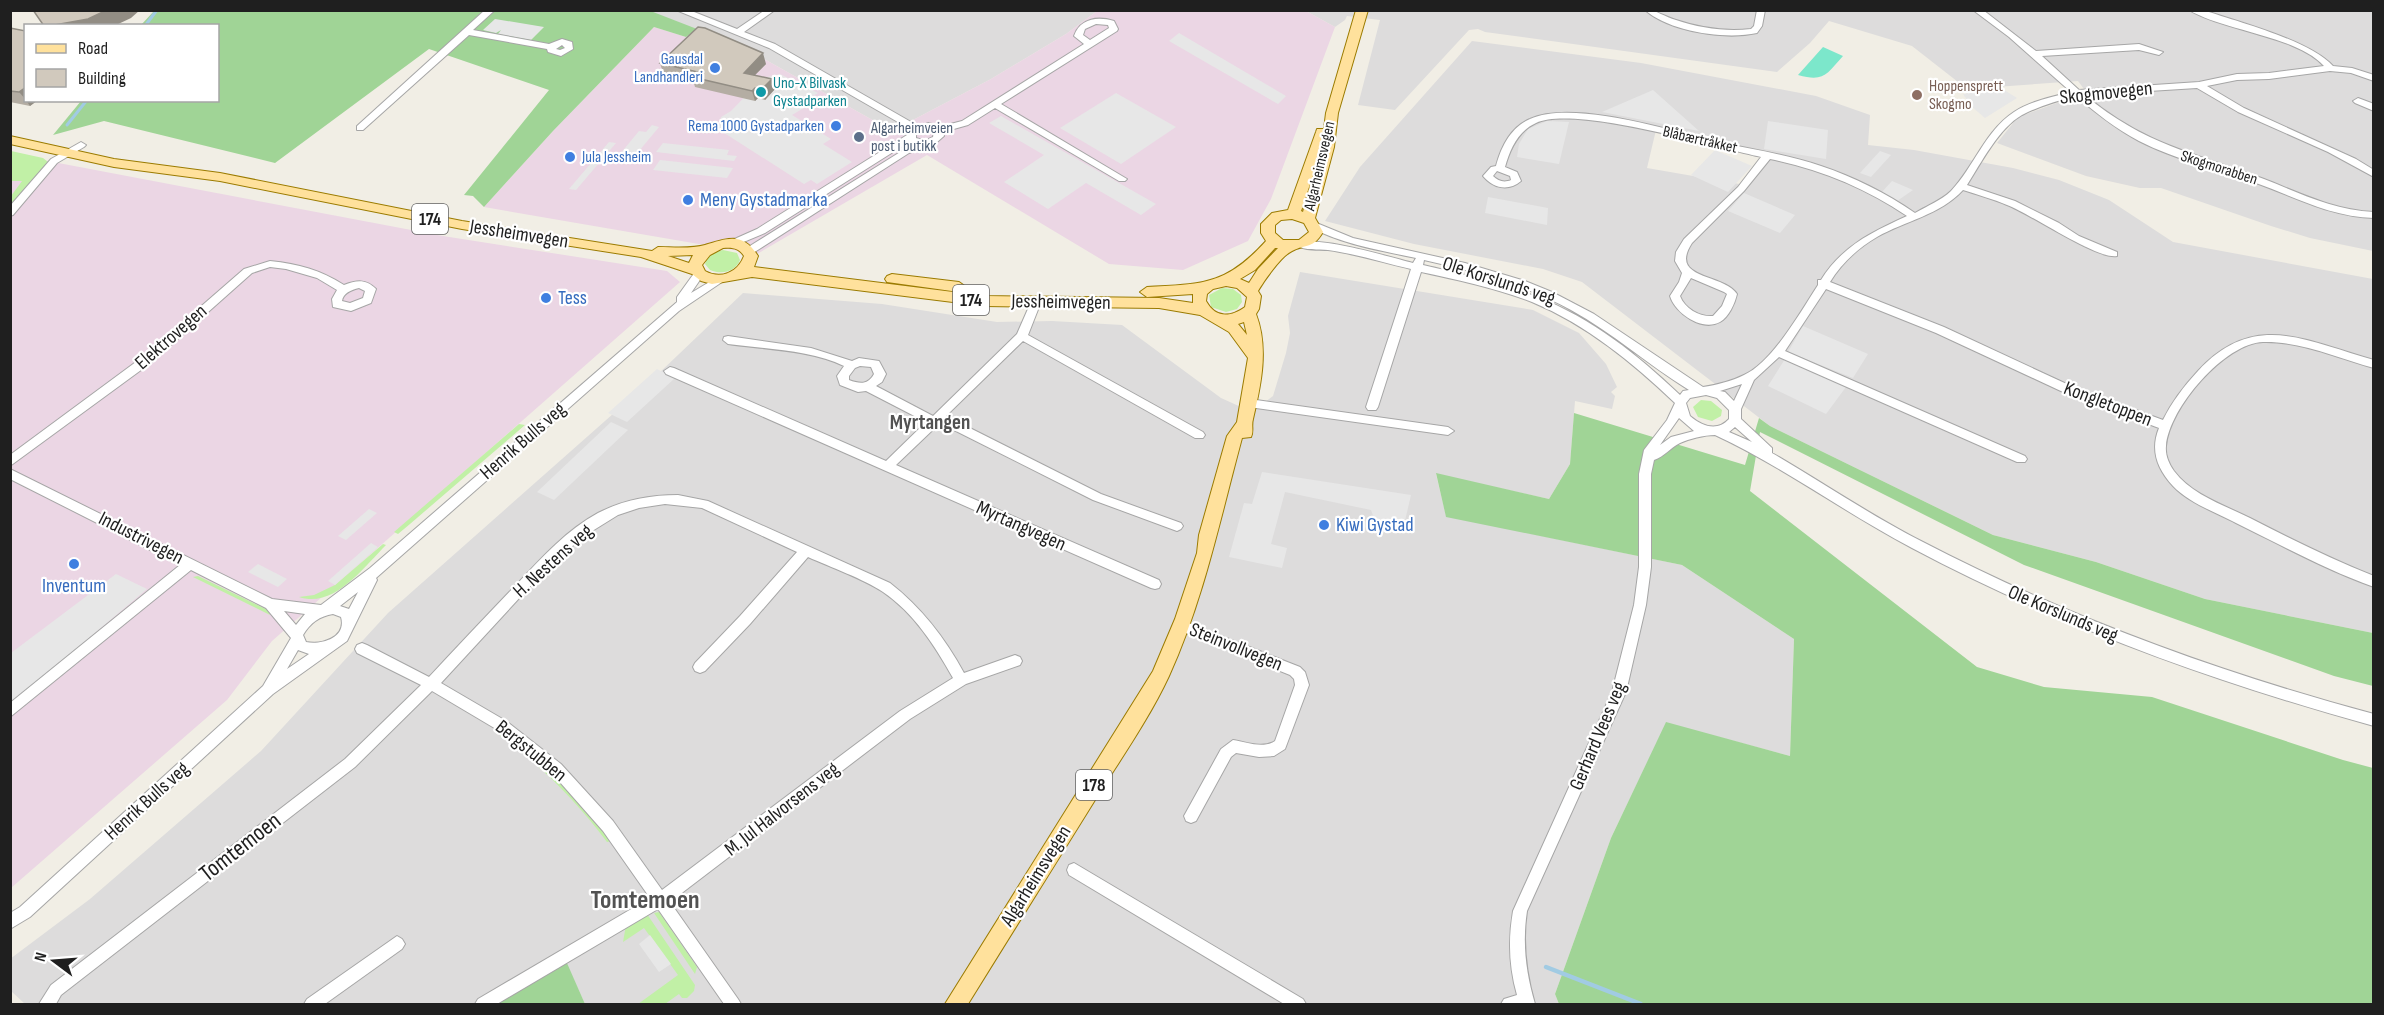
<svg xmlns="http://www.w3.org/2000/svg" width="2384" height="1015" viewBox="0 0 2384 1015" font-family="'Sofia Sans Condensed',sans-serif">
<style>
.residential{fill:#dddcdc;fill-rule:evenodd}
.industrial{fill:#ebd6e4}
.grass{fill:#c1f0a6}
.forest{fill:#a0d496}
.pitch{fill:#7ce7cb}
.parking{fill:#e7e7e7}
.lines{fill:none;stroke-linecap:round;stroke-linejoin:round}
.stream-far1{stroke:#a1cbe3;stroke-width:3}
.stream{stroke:#a1cbe3;stroke-width:4.5}
.minor-casing{stroke:#a6a6a6;stroke-width:2}
.major-casing{stroke:#9b7b00;stroke-width:2}
.minor{fill:#fff;fill-rule:evenodd}
.major{fill:#ffe19c;fill-rule:evenodd}
.wall{fill:#b4ada3}
.shaded-wall{fill:#928d84}
.building{fill:#d1c9bd;stroke:#928d84;stroke-width:1.5}
.shop-dot{fill:#3f7fe0;stroke:#fff;stroke-width:2}
.culture-dot{fill:#0f9aa8;stroke:#fff;stroke-width:2}
.education-dot{fill:#8d6e63;stroke:#fff;stroke-width:2}
.service-dot{fill:#5c6f8a;stroke:#fff;stroke-width:2}
.labels{text-anchor:middle;dominant-baseline:central;stroke-width:4.5;stroke-linejoin:round;paint-order:stroke}
.far-shop-label{font-size:16px;fill:#366cbe;stroke:#fff;text-anchor:end}
.far-culture-label{font-size:16px;fill:#0d838f;stroke:#fff;text-anchor:start}
.far-education-label{font-size:16px;fill:#785e54;stroke:#fff;text-anchor:start}
.far-service-label{font-size:16px;fill:#4e5e75;stroke:#fff;text-anchor:start}
.far-street-label{font-size:16px;fill:#1f1f1f;stroke:#fff}
.shield{fill:#fff;stroke:#626262;stroke-width:1.5}
.shield-label{font-size:18px;font-weight:bold;fill:#1f1f1f}
.street-label{font-size:20px;fill:#1f1f1f;stroke:#fff}
.shop-label{font-size:20px;fill:#366cbe;stroke:#fff;text-anchor:start}
.neighbourhood-label{font-size:21px;font-weight:bold;fill:#525252;stroke:#fff}
.near-street-label{font-size:24px;fill:#1f1f1f;stroke:#fff}
.near-neighbourhood-label{font-size:26px;font-weight:bold;fill:#525252;stroke:#fff}
</style>
<rect width="100%" height="100%" fill="#f1eee5"/>
<path class="residential" d="M648,11H1097L1066,34L991,79L892,131L766,60Z
M1306,11H2373V251L2310,238L2271,226L2161,188H2140L2086,176L1997,143L2018,117L2065,100L2090,97L2078,81L1967,89L1912,46L1829,21L1810,43L1777,72L1485,32L1478,29L1469,30L1395,110L1358,105L1380,20L1347,16L1345,20L1335,27Z
M1472,41L1641,63L1816,96L1870,115L1868,145L1914,150L2013,168L2059,180L2109,200L2173,242L2373,279V633L2205,599L2096,562L1993,535L1770,426L1582,282L1543,269L1414,244L1325,221L1360,167ZM1656,130L1765,151L1762,166L1745,185L1647,168Z
M1300,272L1533,310L1579,333L1606,364L1617,387L1611,392L1615,396L1612,409L1575,401L1570,464L1549,499L1436,474L1446,516L1682,565L1794,639L1790,756L1666,723L1611,838L1555,994L1559,1004H585L562,954L475,1004H25L11,991L10,959L90,899L261,751L388,613L657,375L743,293L882,304L997,322L1052,321L1122,325L1221,398L1252,412L1273,396L1286,353L1290,333L1288,316Z"/>
<path class="industrial" d="M1097,11H1306L1335,27L1271,199L1248,241L1183,270L1109,264L927,155L757,254L484,207L553,131L654,27L686,37L697,29L766,60L892,131L991,79L1066,34Z
M11,154L443,236L667,271L680,282L272,641L227,700L11,888Z"/>
<path class="grass" d="M11,151L43,158L48,162L11,205V196L22,181H11Z
M723,250L737,253L740,260C735,272 722,275 710,270L705,264C708,255 715,252 723,250Z
M1222,288L1233,289L1241,295L1242,302L1237,309L1226,312L1211,307L1209,295Z
M1701,400L1711,401L1722,410L1721,416L1712,421L1698,417L1693,407Z
M519,424L525,425L410,524L398,534L394,532Z
M383,544L386,545C364,567 334,609 299,597L314,595L335,585Z
M198,576L268,610L270,615L193,577Z
M503,733L536,757L566,786L612,841L607,842C576,801 541,765 500,736Z
M659,912L697,967L695,974L654,913Z
M647,914L695,985L694,991L687,998H682L679,994L665,1004H638L678,975L644,928L623,942L626,925Z"/>
<path class="forest" d="M648,10L697,29L686,37L654,27L553,131L484,207L473,196L464,195L549,90L429,49L275,163L104,121L53,135L81,101L218,100V26L141,25L154,11Z
M1574,413L1745,465L1759,418L1770,426L1993,535L2096,562L2205,599L2373,633V686L2334,676L2024,565L1760,432L1750,491L1977,667L2044,687L2152,697L2343,760L2373,768V1004H1559L1555,994L1611,838L1666,722L1790,756L1794,639L1682,565L1446,517L1436,473L1549,499L1570,464Z
M563,954L585,1004H475Z"/>
<path class="pitch" d="M1823,47L1843,56C1826,75 1824,82 1798,75Z"/>
<path class="parking" d="M495,19L544,27L531,40L498,34L501,30L496,33L483,30Z
M1179,33L1286,96L1278,104L1169,41Z
M780,74L818,93L807,99L812,103L792,115L831,139L823,144L852,162L817,184L811,180L804,184L715,127L720,124L721,117L731,111L763,78Z
M2001,88L2017,98L1985,118L1971,106L1963,94Z
M1653,90L1699,131L1602,112Z
M1116,93L1176,127L1121,164L1060,128Z
M1001,116L1156,204L1141,215L1086,183L1048,209L1004,182L1044,155L989,123Z
M1547,121L1569,122L1559,164L1517,157L1519,144L1528,129Z
M1768,121L1828,130L1826,159L1764,149Z
M652,125L659,127L634,157L620,154L639,131L646,132Z
M609,142L616,143L576,190L569,189Z
M663,143L729,150L727,155L737,156L734,161L656,152Z
M1715,150L1752,166L1728,192L1691,175Z
M1880,151L1891,155L1871,177L1860,173Z
M660,160L733,168L727,178L653,170Z
M1892,181L1913,190L1897,201L1881,193Z
M1744,193L1795,215L1780,233L1728,211Z
M1488,197L1548,208L1547,225L1485,213Z
M1803,326L1868,354L1853,378L1788,352Z
M1785,359L1846,387L1826,414L1768,386Z
M657,369L675,378L627,422L608,413Z
M611,422L628,430L554,500L537,492Z
M1262,472L1411,495L1404,525L1375,521L1371,510L1285,492L1271,544L1287,548L1282,568L1229,557L1244,503L1252,504Z
M369,509L377,513L346,540L338,536Z
M371,543L378,547L335,585L328,581Z
M258,564L287,579L278,587L248,572Z
M116,574L147,589L11,704V653Z
M650,935L671,964L659,972L639,944Z"/>
<g class="lines">
<path class="stream-far1" d="M145,26L157,10
M67,125L87,100"/>
<path class="stream" d="M1546,967L1641,1004"/>
<g class="minor-casing">
<path id="minor" d="M485,10H495L473,30L549,44L562,39L572,42L573,49L561,56L548,52L547,49L469,35L363,130H357V126ZM562,45L565,48L560,50L556,49Z
M676,10H689L737,29L765,10H775L744,32L775,44L918,126L929,123L939,127L962,121L1084,44L1074,36C1080,18 1098,16 1114,21L1118,29L1117,31L1001,104L1127,179L1125,181H1119L995,108L968,125L943,132L944,136L936,143L909,153L753,253H745V249L913,144L909,142L765,233L734,246L729,243L730,241L757,229L907,135L910,129L769,48ZM1096,24L1108,25L1109,28L1090,40L1083,35L1085,29ZM928,129L934,132L933,137L925,141L916,138V133Z
M1645,10C1657,10 1665,17 1676,20C1700,28 1726,32 1751,29L1754,26L1757,10H1765L1762,26L1757,33C1726,40 1670,32 1645,10Z
M1973,10H1983L2036,51L2139,44L2163,52L2159,55L2139,50L2042,56L2079,90L2199,82L2237,74L2269,73L2324,66C2297,36 2224,31 2189,10H2203C2238,22 2309,40 2333,66L2352,68L2374,75V81L2351,73L2330,71L2269,79L2237,80L2207,86L2244,108L2356,159L2374,170V177L2328,152L2238,112L2197,88L2085,95C2144,145 2195,153 2264,179C2300,193 2333,210 2374,212V218C2331,217 2295,197 2256,183C2217,169 2176,160 2139,141C2116,129 2096,113 2076,96C2057,101 2039,106 2022,115C1999,128 1981,163 1967,185L2015,201L2059,223L2079,236L2117,252V256C2097,260 2031,214 2007,205C1993,199 1978,195 1963,190C1940,215 1905,221 1877,237C1858,248 1841,264 1830,282L1944,327L2071,386L2163,420C2172,402 2184,386 2198,371C2254,310 2306,341 2374,360V368C2338,358 2301,341 2263,342C2225,343 2169,408 2166,446C2165,455 2169,464 2174,471C2192,495 2224,505 2250,518C2291,539 2331,559 2374,576V587C2326,570 2281,545 2236,523C2215,512 2189,503 2173,486C2157,469 2150,450 2159,428L2063,392L1936,333L1826,289L1785,351L2025,456L2027,459L2025,462H2017L1779,357L1754,380L1741,409V419L1772,448V453C1822,482 1870,515 1921,541C2065,616 2217,672 2374,714V726C2214,682 2059,626 1912,548C1845,513 1784,467 1715,435C1704,435 1689,439 1680,443C1670,448 1664,457 1654,460L1651,474V567L1646,605L1626,692L1527,911C1522,944 1526,973 1535,1004H1501L1504,999L1517,995C1509,967 1508,940 1513,911L1612,692L1634,605L1639,567V474L1644,450L1667,420L1675,403C1633,363 1587,325 1532,302C1496,288 1458,280 1421,272L1378,407L1376,410H1368L1366,407L1411,269C1384,263 1357,254 1328,250C1319,249 1304,251 1297,245C1311,233 1393,258 1413,263L1416,258C1379,250 1344,245 1310,227V223L1314,222L1353,238L1465,263L1525,281L1552,292L1594,314L1703,387C1716,385 1732,381 1744,375C1772,363 1801,311 1818,285V280H1821C1842,246 1872,232 1907,216C1866,188 1819,169 1770,159L1744,191L1692,243C1668,280 1723,273 1737,294C1735,303 1729,317 1720,322C1702,332 1675,313 1670,296L1679,282L1682,273L1675,261L1676,252L1684,239L1738,187L1761,157C1715,147 1574,105 1536,123C1518,131 1510,149 1505,167L1517,172L1521,181C1508,192 1493,188 1483,176L1491,167L1496,166C1501,147 1511,127 1530,119C1573,99 1676,132 1723,143C1756,150 1789,155 1821,166C1854,177 1886,193 1915,213C1927,206 1942,200 1951,191C1974,167 1985,131 2014,112C2031,101 2052,97 2071,92L2009,37ZM1497,171L1510,176L1511,180C1504,183 1498,181 1493,176ZM1424,260C1474,271 1525,285 1571,310C1613,333 1648,365 1689,390L1683,391L1680,395C1638,355 1592,318 1537,297C1501,282 1461,274 1423,265ZM1691,278L1724,292L1727,294L1722,306L1713,316C1700,317 1685,309 1680,296ZM1742,384L1734,401L1725,392L1720,391ZM1706,395L1717,398L1729,410V419C1717,432 1702,426 1690,416L1686,403L1690,398ZM1679,418L1694,431L1671,437L1660,445ZM1735,427L1752,442L1729,432Z
M2358,98L2374,104V111L2355,103L2353,101Z
M81,142L86,145L84,147L57,163L13,215L10,216V206L51,159Z
M270,261C299,264 320,270 344,285C357,280 366,279 376,289L371,303L351,311L333,307L332,299L337,290L317,278L286,269L270,267L252,273L152,362L10,466V455L144,356L244,269ZM359,288L365,291L363,298L350,303L342,301C343,293 351,290 359,288Z
M699,270L704,274L691,293L716,278H724L725,280L679,311L376,578L377,580L347,641L273,694L30,917L10,929V913L20,907L263,686L291,638L266,608L191,570L10,717V703L180,565L10,479V469L272,599L321,605L370,568L677,302V297L695,272ZM358,592L349,609L340,606ZM284,611L305,614L296,625ZM333,614L341,617C347,638 321,645 306,642L303,635C310,623 320,616 333,614ZM298,650L309,654L287,669Z
M1036,298L1041,302L1028,335L1203,432L1205,435L1203,438H1195L1023,341L946,416L1101,494L1181,523L1183,526L1181,529L1177,531L1093,500L940,423L896,465L1159,580L1161,584L1159,588L1155,589L1151,588L666,374L664,371L670,367L674,368L886,461L926,422L866,391L858,392L840,385L837,376L844,366C811,350 764,349 728,344L723,340L724,337L728,336L811,348L852,361L859,358L879,361L886,374L882,382L876,386L933,416L1017,334L1031,302ZM860,366L871,367L874,374C868,385 860,384 849,380V376L855,368Z
M1249,399L1448,427L1454,431L1448,435L1249,407L1243,403Z
M678,495L708,501L890,583C922,608 945,638 964,673L1015,655L1020,657L1022,661L1020,665L966,684L910,719L670,902L738,999L741,1004H724L658,909L497,1004H475L478,999L650,898L603,831L551,772L496,729L432,691L355,767L61,995L56,1004H39L51,985L345,759L421,685L357,653L355,649L357,645L362,643L367,645L429,677C459,645 488,614 518,583C542,557 567,530 598,513C623,500 650,495 678,495ZM665,504L702,508L797,552L740,616L695,663L693,667L695,671L700,673L705,671L750,624L808,557C830,567 864,579 883,592C914,613 935,646 953,678L900,711L662,890L613,821L561,764L506,721L441,683L536,580L581,538L618,515L639,508Z
M1181,620L1300,667L1305,672L1309,685L1285,749L1274,756L1259,757L1236,753L1231,757L1196,821L1191,823L1186,821L1184,816L1221,749L1233,740C1246,742 1263,749 1275,741L1295,685L1294,679L1290,675L1176,629L1175,625L1176,621Z
M1074,863L1303,999L1306,1004H1284L1069,875L1067,870L1069,865Z
M397,936L402,939L405,944L402,949L325,1004H304L307,999Z"/>
</g>
<g class="major-casing">
<path id="major" d="M1356,10H1368L1338,113L1334,147L1315,218L1323,232C1312,250 1307,243 1292,251C1281,256 1264,281 1258,291L1261,296L1259,309L1256,314C1269,348 1261,385 1253,419C1251,426 1254,431 1251,437L1242,438C1220,519 1204,599 1169,676C1149,719 1120,760 1095,800C1053,868 1010,936 968,1004H945L1153,671L1175,619L1197,553L1199,535L1227,436L1237,422L1248,358L1229,332L1200,315L1159,308L985,306L752,277L712,284L701,281L692,274L641,257L462,229L220,181L114,167L10,144V136L114,159L220,173L462,221L652,251L658,247C672,247 691,249 705,245C728,238 743,232 758,256L754,267L985,296L1159,298L1193,303V294L1147,297L1140,292L1147,287C1204,284 1226,285 1266,241L1261,233V224L1272,213L1288,210L1316,132L1317,129H1324L1326,113ZM1314,172L1303,212L1301,211ZM1292,219L1304,223L1309,232L1299,240H1283L1275,233V225L1281,220ZM723,248C732,247 739,248 744,256C738,272 721,280 705,271L702,265L710,255ZM1275,248H1278L1258,269L1249,283L1240,279L1255,270ZM693,255L689,263L668,256ZM1226,286L1237,288L1247,297L1245,307C1231,317 1216,319 1206,301L1207,294L1213,289ZM1244,322L1247,335L1238,324Z
M892,274L959,282L966,287L959,292L887,282L885,279L887,276Z"/>
</g>
<use href="#minor" class="minor"/>
<use href="#major" class="major"/>
</g>
<path class="wall" d="M10,28L26,31V100H38L30,106L10,102Z
M660,63L766,64L755,75L775,89L765,100L758,98L755,101L695,87L693,80L663,73Z"/>
<path class="shaded-wall" d="M107,10H140L131,18L114,26H49Z
M763,53L766,64L747,83L744,73Z
M772,79L775,89L765,100L762,89Z
M26,87V100L19,92Z
M755,88L758,98L755,101L752,91Z
M26,100H38L30,106Z"/>
<path class="building" d="M33,10H107L88,19L49,26H44Z
M698,27L705,28L763,53L744,73L772,79L762,89L755,88L752,91L692,77L697,72L660,63Z
M10,28L26,31V87L19,92L10,91Z"/>
<g class="shop-dot">
<circle cx="715" cy="68" r="6"/>
<circle cx="836" cy="126" r="6"/>
<circle cx="570" cy="157" r="6"/>
<circle cx="688" cy="200" r="6"/>
<circle cx="546" cy="298" r="6"/>
<circle cx="1324" cy="525" r="6"/>
<circle cx="74" cy="564" r="6"/>
</g>
<circle class="culture-dot" cx="761" cy="92" r="6"/>
<circle class="education-dot" cx="1917" cy="95" r="6"/>
<circle class="service-dot" cx="859" cy="137" r="6"/>
<g class="labels">
<g class="far-shop-label">
<text x="703" y="59">Gausdal<tspan x="703" dy="18">Landhandleri</tspan></text>
<text x="824" y="126">Rema 1000 Gystadparken</text>
<text x="582" y="157" text-anchor="start">Jula Jessheim</text>
</g>
<g class="far-culture-label">
<text x="773" y="83">Uno-X Bilvask<tspan x="773" dy="18">Gystadparken</tspan></text>
</g>
<g class="far-education-label">
<text x="1929" y="86">Hoppensprett<tspan x="1929" dy="18">Skogmo</tspan></text>
</g>
<g class="far-service-label">
<text x="871" y="128">Algarheimveien<tspan x="871" dy="18">post i butikk</tspan></text>
</g>
<g class="far-street-label">
<text transform="translate(1700 140) rotate(13)">Blåbærtråkket</text>
<text transform="translate(1320 166) rotate(-77)">Algarheimsvegen</text>
<text transform="translate(2219 168) rotate(18)">Skogmorabben</text>
</g>
<g class="shield">
<rect x="412" y="204" width="36" height="30" rx="4.5"/>
<rect x="953" y="285" width="36" height="30" rx="4.5"/>
<rect x="1076" y="770" width="36" height="30" rx="4.5"/>
</g>
<g class="shield-label">
<text x="430" y="219">174</text>
<text x="971" y="300">174</text>
<text x="1094" y="785">178</text>
</g>
<g class="street-label">
<text transform="translate(2106 93) rotate(-6)">Skogmovegen</text>
<text transform="translate(519 234) rotate(9)">Jessheimvegen</text>
<text transform="translate(1499 281) rotate(18)">Ole Korslunds veg</text>
<text transform="translate(1061 302) rotate(1)">Jessheimvegen</text>
<text transform="translate(171 337) rotate(-41)">Elektrovegen</text>
<text transform="translate(2108 404) rotate(21)">Kongletoppen</text>
<text transform="translate(523 441) rotate(-41)">Henrik Bulls veg</text>
<text transform="translate(1021 526) rotate(24)">Myrtangvegen</text>
<text transform="translate(141 538) rotate(27)">Industrivegen</text>
<text transform="translate(553 561) rotate(-42)">H. Nestens veg</text>
<text transform="translate(2063 614) rotate(23)">Ole Korslunds veg</text>
<text transform="translate(1236 647) rotate(22)">Steinvollvegen</text>
<text transform="translate(1598 736) rotate(-67)">Gerhard Vees veg</text>
<text transform="translate(531 751) rotate(39)">Bergstubben</text>
<text transform="translate(147 801) rotate(-42)">Henrik Bulls veg</text>
<text transform="translate(782 809) rotate(-38)">M. Jul Halvorsens veg</text>
<text transform="translate(1036 876) rotate(-58)">Algarheimsvegen</text>
</g>
<g class="shop-label">
<text x="700" y="200">Meny Gystadmarka</text>
<text x="558" y="298">Tess</text>
<text x="1336" y="525">Kiwi Gystad</text>
<text x="74" y="586" text-anchor="middle">Inventum</text>
</g>
<g class="neighbourhood-label">
<text x="930" y="422">Myrtangen</text>
</g>
<g class="near-street-label">
<text transform="translate(240 847) rotate(-38)">Tomtemoen</text>
</g>
<g class="near-neighbourhood-label">
<text x="645" y="900">Tomtemoen</text>
</g>
</g>
<rect width="2384" height="1015" fill="none" stroke="#1f1f1f" stroke-width="24"/>
<rect x="24" y="24" width="195" height="78" fill="#ffffff" stroke="#a5a5a5" stroke-width="1.5"/>
<rect x="36" y="44" width="30" height="9" fill="#ffe19c" stroke="#a5a5a5" stroke-width="1.5"/>
<text x="78" y="54" font-size="18" fill="#1f1f1f">Road</text>
<rect x="36" y="69" width="30" height="18" fill="#d1c9bd" stroke="#a5a5a5" stroke-width="1.5"/>
<text x="78" y="84" font-size="18" fill="#1f1f1f">Building</text>
<g transform="translate(54 961) rotate(286)" stroke="#ffffff" stroke-width="4.5" paint-order="stroke">
<path d="M0-4.5L10 22L0 15L-10 22Z" fill="#1f1f1f"/>
<text y="-9" font-size="16" font-weight="bold" text-anchor="middle" fill="#1f1f1f">N</text>
</g>
</svg>
